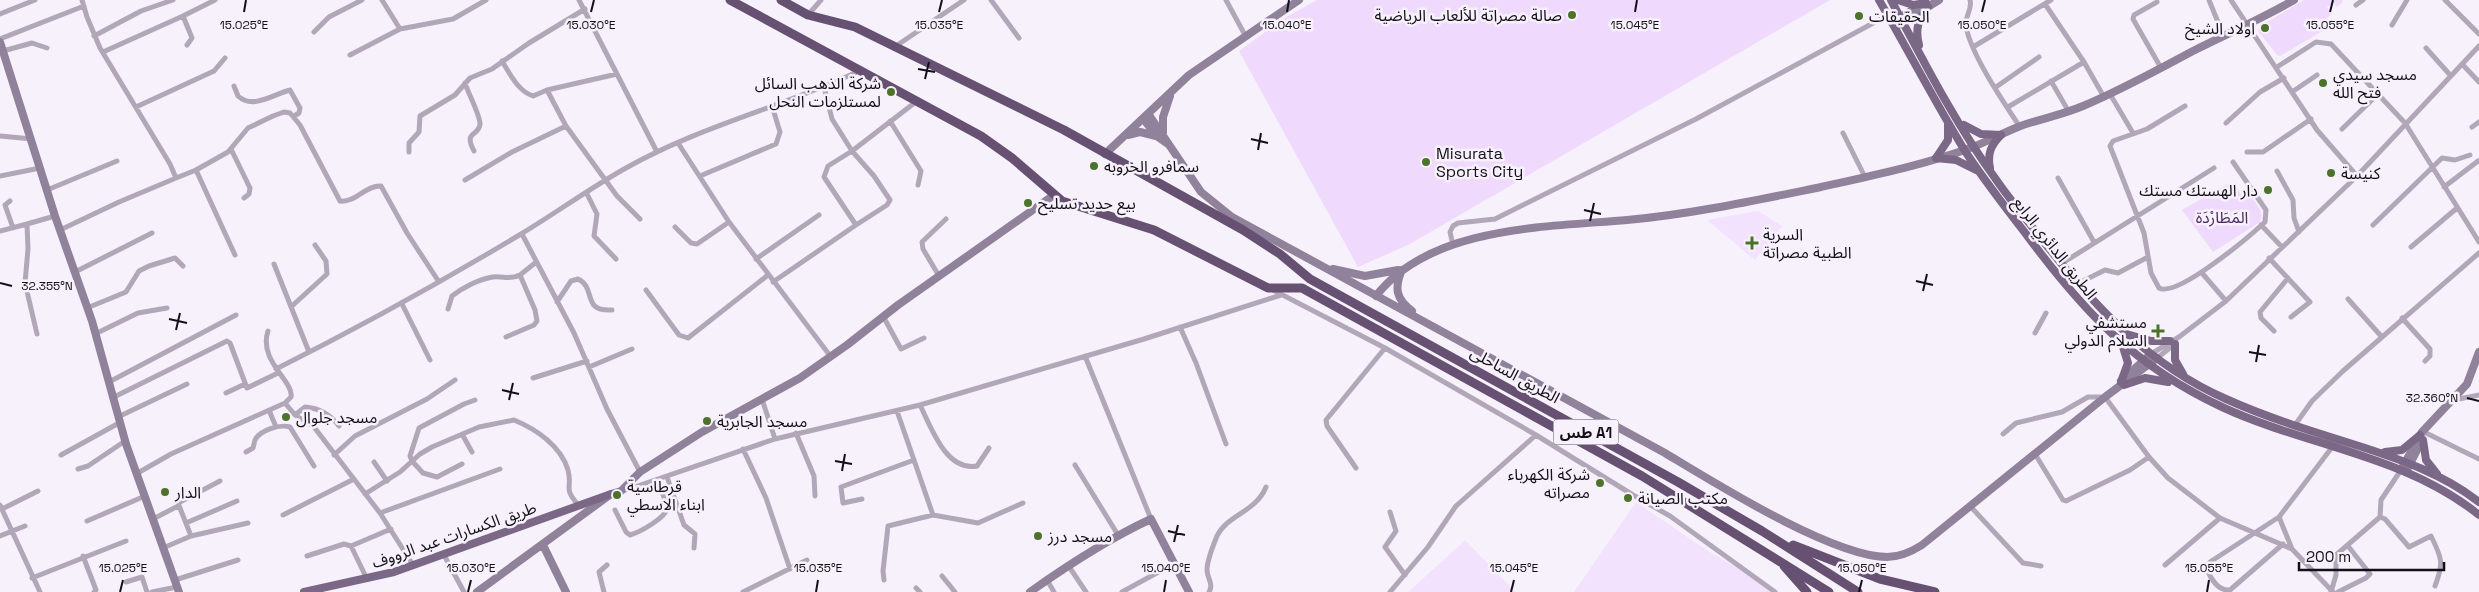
<svg xmlns="http://www.w3.org/2000/svg" width="2479" height="592" viewBox="0 0 2479 592" font-family="'Space Grotesk','Noto Sans Arabic',sans-serif">
<style>
.built{fill:#f2e2fd}
.green{fill:#efd9fd}
.lines{fill:none;stroke-linecap:round;stroke-linejoin:round}
.street{stroke:#b1a7b8;stroke-width:5}
.secondary{stroke:#91829b;stroke-width:8}
.primary{stroke:#7a6886;stroke-width:8}
.highway{stroke:#665173;stroke-width:9}
.ticks{fill:none;stroke:#140f18;stroke-width:2}
.poi-dot{fill:#4d722b;stroke:#f7f1fb;stroke-width:2}
.labels{text-anchor:middle;dominant-baseline:central;stroke-width:5;stroke-linejoin:round;paint-order:stroke}
.shield{fill:#f7f1fb;stroke:#58535c;stroke-width:1}
.shield-label{font-size:15px;font-weight:bold;fill:#140f18}
.poi-label{font-size:16px;fill:#140f18;stroke:#f7f1fb;text-anchor:start}
.park-label{font-size:16px;fill:#4d2d5f;stroke:#f7f1fb}
.street-label{font-size:16px;fill:#140f18;stroke:#f7f1fb}
.ticks-label{font-size:12px;text-anchor:middle;fill:#140f18;stroke:#f7f1fb;stroke-width:5;stroke-linejoin:round;paint-order:stroke}
</style>
<rect width="100%" height="100%" fill="#f7f1fb"/>
<path class="built" d="M1758,211L1782,226L1755,260L1707,220Z
M1636,502L1708,551L1739,569L1770,592H1574Z
M1465,540L1515,592H1408L1458,547Z"/>
<path class="green" d="M1317,0H1830L1408,245L1358,267L1239,51L1283,19Z
M2304,0H2342L2343,2L2337,7L2334,3L2327,7L2331,15L2327,18L2331,26L2280,56L2277,55L2258,31L2259,27Z
M2231,182L2245,199L2251,196C2257,205 2264,211 2260,222L2213,252L2182,210Z"/>
<g class="lines">
<path class="street" d="M382,0L400,29L453,19L486,0
M579,0L657,152
M991,0L1019,38
M1226,0L1245,35
M1970,0C1973,9 1964,17 1966,26C1970,53 2004,103 2020,127
M2209,0L2224,37
M2231,0L2317,130L2357,176
M2445,0L2479,34
M2157,2L2134,15L2133,19L2161,68
M2045,4L2084,62L2104,97
M2356,5L2363,0
M0,14L35,0
M808,15L821,0
M183,16L215,0
M2392,25L2407,0
M314,32L329,17L362,0
M94,36L141,11L173,0
M0,39L84,6
M896,46L964,0
M1973,47L2051,0
M2426,48L2451,76
M3,51L32,43L47,48
M103,52L183,16L192,38L187,45
M350,55L400,29
M502,61C510,74 518,91 533,96L547,90L566,126
M2462,64L2479,82
M2277,67L2316,42L2331,44L2405,123L2479,242
M2051,81L2069,112
M465,83C468,93 480,115 480,124C479,137 463,130 474,151
M234,86L238,96C253,110 274,94 290,90L300,108L299,113L294,116
M824,87L832,119L852,151L828,166L824,177L856,225L887,205L890,200L874,176L852,151L917,101
M1996,87L2039,57
M547,90L617,74
M2292,92L2317,75
M2110,94L2133,133
M2185,106L2147,129L2113,141L2110,146L2144,233L2151,273L2159,288C2177,298 2250,236 2265,222L2266,210L2233,162
M136,107L214,71L225,58
M2008,107L2084,62
M890,121L921,171L918,185
M2226,123L2260,92L2284,78
M2472,127L2479,122
M2342,129L2378,94
M1843,133L1865,177
M0,136L32,139
M678,143L729,222L831,357
M231,149L250,188L249,194L244,198
M409,152V143L419,132L420,116L455,95L470,78L492,69L529,43L585,9
M2247,152H2263L2311,119
M196,170L228,152L248,128L273,116L284,112L290,113L300,125L340,201C355,203 366,185 381,186L407,233L439,282
M2277,171L2293,200L2294,218L2299,232
M0,176L40,168
M700,176L776,144L780,132L772,106
M176,178L196,170L235,255
M2058,178L2094,242
M465,180L512,152L566,126L617,196L640,219
M2444,187L2478,161
M47,190L117,161
M587,194L597,214L594,236L616,259
M10,201L5,205L13,228
M2261,225L2282,247
M2373,225L2442,158L2455,160L2470,155
M675,227L691,243L697,244L729,222
M60,230L119,202L176,178L170,164L100,48L87,17L82,0
M0,231L27,224
M522,234L574,333L607,409L640,472
M1453,245L1450,232L1453,226L1458,223L1495,219L1696,119L1888,15
M2411,247L2457,208
M2269,258L2310,302L2291,317
M756,259L819,215
M274,264L309,352
M2061,264L2214,168
M75,272L152,233
M2202,273L2226,301
M939,276L923,249L922,242L946,219
M773,282L856,225
M2077,284L2105,270L2118,273L2148,257
M1271,289L1385,348L1536,435L1633,495L1670,516L1775,592
M646,290L679,335L688,338L768,275
M2348,299L2381,336
M557,302L571,281L578,279C597,288 581,312 612,310
M402,304L430,360
M292,306L327,274L326,261L315,245
M87,308L126,292L139,271L149,266L175,258L183,266
M448,309L452,296C462,288 479,279 493,277C504,276 510,280 520,275
M883,316L901,349L924,338
M2402,318L2430,349V356L2425,361
M1180,327L1196,363L1226,444
M2274,331L2261,318L2260,312L2288,278
M2035,333L2046,313
M37,334L25,283L28,249L27,224L55,216
M95,334L138,313L167,308
M506,337L534,325L537,321L535,310L520,275L535,263
M2151,354L2179,337L2226,301L2357,176L2479,46
M1085,356L1151,519
M2157,358L2175,344
M589,367L632,349
M276,369C360,327 441,282 521,234C556,213 590,188 626,168C700,126 783,107 859,71
M533,378L587,361
M109,382L236,315
M226,393L245,384
M112,398L227,341L230,343L247,388L278,373
M762,399L775,439
M2454,400L2479,395
M285,403L295,415L314,427L380,513L413,565
M920,405C931,427 946,472 977,466L989,448
M269,410L276,427
M897,411L933,515
M295,415L305,407C319,408 330,414 339,426
M118,417L187,384
M2295,425L2312,401L2343,371L2479,253
M796,433L814,476L815,496
M2426,433L2479,459
M462,434L472,452
M2003,434L2016,423L2062,412L2088,397H2105L2149,457L2168,478L2220,518L2292,549L2333,592
M743,449L766,498L790,569
M246,452L253,448C254,445 254,443 255,440C260,430 280,424 290,427L314,466
M2035,454L2063,500L2066,501L2130,470L2149,457
M61,455L119,423
M334,455L355,436L427,399L455,380
M374,462L387,481
M462,464L437,477L423,473L412,461L410,456L419,428L464,404L475,400
M1075,465L1118,535
M1356,468L1327,426L1326,420L1385,348
M78,469L88,466L125,441
M136,474L171,454L285,403L291,397C294,381 258,361 268,331
M667,477L684,525L695,534L694,548
M623,491L775,439L920,405L1144,339L1281,295
M365,494L400,472L420,454L432,447L479,427L514,420C536,429 561,446 568,470C573,490 562,486 579,506
M862,499L843,503L841,487L914,460
M0,505L40,592
M1970,506L2023,563L2041,566
M2,509L38,491
M615,510L626,532L630,535C640,532 666,518 668,507L657,480
M1390,512L1396,531L1385,547L1405,575
M380,513L500,469
M283,515L354,479
M2279,517L2292,549
M2380,517L2385,519L2409,547L2431,536C2442,558 2444,563 2435,586
M153,519L178,506
M87,521L145,496
M186,523L237,501
M0,536L25,526
M191,536L178,503L220,481
M2283,544L2230,590C2218,591 2211,579 2207,569L2210,562L2279,517L2333,446
M351,546L367,579
M163,548L191,536L248,523
M444,555L464,592
M83,556L96,590L94,592
M307,556L344,544L351,546L391,529
M1068,565L1086,592
M2165,565L2220,518
M942,576L955,592
M32,578L126,541
M175,580L238,560
M884,580L883,571L888,526L933,515L978,523L1023,503
M1047,580L1054,592
M126,582L142,577L147,592
M916,588L920,592
M152,592L177,587
M604,592L599,572L607,565
M743,592L807,560
M1122,592L1175,563
M1209,592C1214,584 1207,578 1207,570C1207,560 1213,546 1217,536C1227,515 1256,512 1266,487
M1390,592L1428,547L1456,506L1536,435
M2331,592L2336,575V555L2380,517L2381,500L2401,470
M2338,592L2366,578L2370,574L2348,546"/>
<path class="secondary" d="M1892,22L1925,3
M1895,27L1939,0
M0,42L55,216L92,321L126,444L179,592
M1149,115L1201,192L1232,217L1665,453C1715,483 1831,556 1887,557C1900,557 1911,552 1922,545L2105,397L2157,358
M1144,120L1158,137L1168,144
M1163,132V117L1170,96
M1128,135L1140,132L1156,136
M1105,154L1189,75L1299,0
M1333,269L1365,276L1398,270
M1402,270C1394,288 1396,299 1412,311
M1376,296C1430,226 1547,227 1627,220C1692,214 1757,200 1821,187C1871,176 1924,165 1973,147C1988,141 2003,133 2018,127C2039,119 2062,115 2083,106C2121,90 2157,70 2193,51C2227,34 2261,19 2294,0
M2121,381L2151,354
M2401,470L2422,432L2467,384L2479,352
M2407,470L2420,444
M543,545L566,592
M477,592L611,494L621,491L640,472L702,432L800,378L847,345L898,305L1054,195
M1030,592C1068,565 1108,539 1151,519L1189,592"/>
<path class="primary" d="M1879,0C1908,50 1935,102 1965,151C1984,180 2005,207 2026,234C2083,311 2134,366 2222,407C2306,446 2405,455 2479,515
M1891,0C1923,60 1955,123 1995,178C2010,200 2028,221 2044,242C2095,307 2149,365 2226,399C2268,418 2314,432 2359,446C2402,460 2443,474 2479,502
M1898,0L1913,5L1926,3
M1919,45C1915,29 1918,19 1928,7
M1964,125L1981,134L2001,135
M1936,158L1956,160L1976,170
M1936,158L1948,140V123
M1990,168C1987,154 1991,145 2001,135
M2130,335L2151,341H2170
M2175,344V360L2183,374
M2121,382L2128,363L2123,347
M2124,385L2145,378L2168,382
M2423,440L2426,460L2437,474
M2385,452L2402,450L2420,435
M304,592L394,572L611,494"/>
<path class="highway" d="M730,0L981,136L1012,158L1062,201L1154,230L1268,288H1302L1642,476L1829,592
M781,0L808,15L855,27L1064,130L1243,230L1280,254L1310,279L1678,482L1762,531L1858,592
M1793,545L1880,579L1935,592
M1784,566L1807,592"/>
</g>
<path class="ticks" d="M244,12L246,0M591,12L594,0M939,12L942,0M1287,12L1289,0M1635,12L1637,0M1982,12L1985,0M2330,12L2333,0M918,69L935,72M925,79L929,62M1251,139L1268,143M1258,150L1261,133M1584,210L1601,214M1590,221L1594,203M1916,281L1933,285M0,283L12,286M1923,291L1927,274M169,319L187,323M176,330L180,313M2249,352L2266,355M2256,362L2259,345M502,390L519,394M2467,398L2479,401M509,400L513,383M835,461L852,464M842,471L845,454M1168,531L1185,535M1174,542L1178,525M120,592L123,580M468,592L471,580M816,592L818,580M1164,592L1166,580M1511,592L1514,580M1859,592L1862,580M2207,592L2209,580"/>
<g class="poi-dot">
<circle cx="1572" cy="15" r="5"/>
<circle cx="1859" cy="16" r="5"/>
<circle cx="2265" cy="28" r="5"/>
<circle cx="2323" cy="83" r="5"/>
<circle cx="891" cy="92" r="5"/>
<circle cx="1426" cy="162" r="5"/>
<circle cx="1094" cy="166" r="5"/>
<circle cx="2331" cy="173" r="5"/>
<circle cx="2268" cy="190" r="5"/>
<circle cx="1028" cy="203" r="5"/>
<path d="M1749.5 235.5h5v5h5v5h-5v5h-5v-5h-5v-5h5z"/>
<path d="M2155.5 323.5h5v5h5v5h-5v5h-5v-5h-5v-5h5z"/>
<circle cx="286" cy="417" r="5"/>
<circle cx="707" cy="421" r="5"/>
<circle cx="1600" cy="483" r="5"/>
<circle cx="165" cy="492" r="5"/>
<circle cx="617" cy="495" r="5"/>
<circle cx="1628" cy="498" r="5"/>
<circle cx="1038" cy="536" r="5"/>
</g>
<g class="labels">
<rect class="shield" x="1553.5" y="419.5" width="65" height="25" rx="4"/>
<g class="shield-label">
<text x="1586" y="432">طس A1</text>
</g>
<g class="poi-label">
<text x="1562" y="15" text-anchor="end">صالة مصراتة للألعاب الرياضية</text>
<text x="1869" y="16">الحقيقات</text>
<text x="2255" y="28" text-anchor="end">اولاد الشيخ</text>
<text x="2333" y="74">مسجد سيدي<tspan x="2333" dy="18">فتح الله</tspan></text>
<text x="881" y="83" text-anchor="end">شركة الذهب السائل<tspan x="881" dy="18">لمستلزمات النحل</tspan></text>
<text x="1436" y="153">Misurata<tspan x="1436" dy="18">Sports City</tspan></text>
<text x="1104" y="166">سمافرو الخروبه</text>
<text x="2341" y="173">كنيسة</text>
<text x="2258" y="190" text-anchor="end">دار الهستك مستك</text>
<text x="1038" y="203">بيع حديد تسليح</text>
<text x="1763" y="234">السرية<tspan x="1763" dy="18">الطبية مصراتة</tspan></text>
<text x="2147" y="322" text-anchor="end">مستشفي<tspan x="2147" dy="18">السلام الدولي</tspan></text>
<text x="296" y="417">مسجد جلوال</text>
<text x="717" y="421">مسجد الجابرية</text>
<text x="1590" y="474" text-anchor="end">شركة الكهرباء<tspan x="1590" dy="18">مصراته</tspan></text>
<text x="627" y="486">قرطاسية<tspan x="627" dy="18">ابناء الاسطي</tspan></text>
<text x="175" y="492">الدار</text>
<text x="1638" y="498">مكتب الصيانة</text>
<text x="1048" y="536">مسجد درز</text>
</g>
<g class="park-label">
<text x="2222" y="217">المَطَارْدَة</text>
</g>
<g class="street-label">
<text transform="translate(2055 248) rotate(52)">الطريق الدائري الرابع</text>
<text transform="translate(1515 375) rotate(29)">الطريق الساحلى</text>
<text transform="translate(454 535) rotate(-19)">طريق الكسارات عبد الرووف</text>
</g>
</g>
<g class="ticks-label">
<text x="244" y="29">15.025°E</text>
<text x="591" y="29">15.030°E</text>
<text x="939" y="29">15.035°E</text>
<text x="1287" y="29">15.040°E</text>
<text x="1635" y="29">15.045°E</text>
<text x="1982" y="29">15.050°E</text>
<text x="2330" y="29">15.055°E</text>
<text x="47" y="290">32.355°N</text>
<text x="2432" y="402">32.360°N</text>
<text x="1862" y="572">15.050°E</text>
<text x="123" y="572">15.025°E</text>
<text x="471" y="572">15.030°E</text>
<text x="818" y="572">15.035°E</text>
<text x="1166" y="572">15.040°E</text>
<text x="1514" y="572">15.045°E</text>
<text x="2209" y="572">15.055°E</text>
</g>
<path d="M2299 562v8h145v-8" fill="none" stroke="#140f18" stroke-width="2.5"/>
<text x="2306" y="562" font-size="15" fill="#140f18" stroke="#f7f1fb" stroke-width="4" paint-order="stroke">200 m</text>
</svg>
